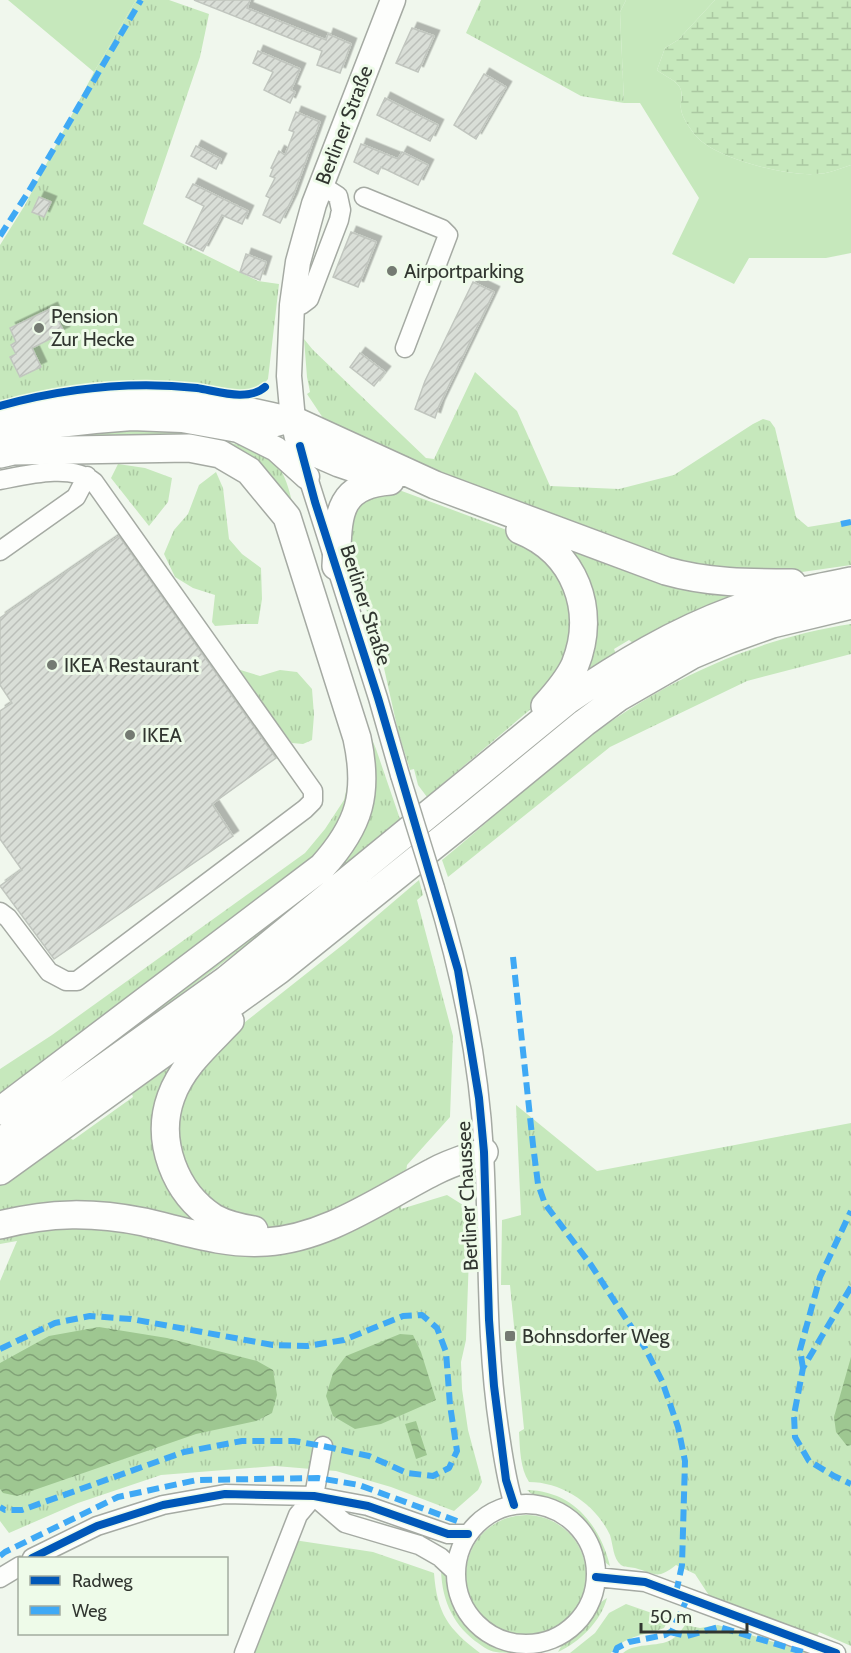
<svg xmlns="http://www.w3.org/2000/svg" width="851" height="1653" viewBox="0 0 851 1653" font-family="Cabin,sans-serif">
<style>
.grass{fill:url(#grass-tufts)}
.wetland{fill:url(#wetland-marsh)}
.green{fill:#c6e8bc}
.water{fill:url(#water-waves)}
.building{fill:url(#building-hatch);stroke:#c1c6bf;stroke-width:1.5;filter:url(#shadow)}
.lines{fill:none;stroke-linecap:round;stroke-linejoin:round}
.minor-casing{stroke:#a5aaa3;stroke-width:21}
.major-casing{stroke:#a5aaa3;stroke-width:27}
.highway-casing{stroke:#a5aaa3;stroke-width:30}
.minor{stroke:#fdfefc;stroke-width:18}
.major{stroke:#fdfefc;stroke-width:24}
.highway{stroke:#fdfefc;stroke-width:27}
.minor-bridge-casing{stroke:#a5aaa3;stroke-width:21;stroke-linecap:butt}
.minor-bridge{stroke:#fdfefc;stroke-width:18}
.quiet{stroke:#3fa9f5;stroke-width:6;stroke-dasharray:12 6;stroke-linecap:butt}
.cycleway-casing{stroke:#eefbe9;stroke-width:11}
.cycleway{stroke:#0057b8;stroke-width:8}
.poi-dot{fill:#747a72;stroke:#eefbe9;stroke-width:2}
.labels{text-anchor:middle;dominant-baseline:central;stroke-width:6;stroke-linejoin:round;paint-order:stroke}
.street-label{font-size:20px;fill:#313630;stroke:#eefbe9}
.poi-label{font-size:20px;fill:#313630;stroke:#eefbe9;text-anchor:start}
</style>
<defs>
<pattern id="grass-tufts" width="24" height="20" patternUnits="userSpaceOnUse" patternTransform="scale(1.5)"><rect width="24" height="20" fill="#c6e8bc"/><path d="M3 7l-1-3M5 7V3M7 7l1-3M15 17l-1-3M17 17v-4M19 17l1-3" fill="none" stroke="#abc8a2"/></pattern>
<pattern id="wetland-marsh" width="20" height="14" patternUnits="userSpaceOnUse" patternTransform="scale(1.5)"><rect width="20" height="14" fill="#c6e8bc"/><path d="M1 5h8M5 5V1M11 12h8M15 12V8" fill="none" stroke="#abc8a2"/></pattern>
<pattern id="water-waves" width="16" height="10" patternUnits="userSpaceOnUse" patternTransform="scale(1.5)"><rect width="16" height="10" fill="#9ec791"/><path d="M0 5q4-4 8 0t8 0" fill="none" stroke="#81a277"/></pattern>
<pattern id="building-hatch" width="6" height="6" patternUnits="userSpaceOnUse" patternTransform="scale(1.5)"><rect width="6" height="6" fill="#d9ded7"/><path d="M-1 1l2-2M0 6l6-6M5 7l2-2" fill="none" stroke="#bbbfb9"/></pattern>
<filter id="shadow"><feDropShadow dx="5.5" dy="-5.5" stdDeviation="0" flood-color="#0004"/></filter>
</defs>
<rect width="100%" height="100%" fill="#f0f7ed"/>
<path class="grass" d="M136,0H169L209,14L200,57L143,224L258,281L279,284L268,379C252,402 201,385 177,382C118,378 56,384 0,402V245L25,205L94,72Z
M481,0H626L620,12L624,103L581,96L466,33Z
M304,339L313,350L426,458L434,459L475,372L517,411L550,486L619,489L674,475L753,424L763,419L770,421L775,428L796,517L808,527L851,520V565L788,574L718,576L487,496L332,426L323,418L307,394L310,392L307,377Z
M145,426L232,438L231,443C277,454 284,465 294,510L243,458L52,437Z
M118,464L145,468L172,478L168,502L149,526L111,478Z
M216,472L223,488L229,539L242,554L261,568L262,599L258,624H242L215,626L212,622L215,595L193,588L175,577L164,554L174,530L188,514L199,485Z
M391,487L523,536L555,562L576,628L553,685L532,708L427,797L418,785L414,769L410,770L398,731L382,659L348,552L353,502Z
M554,538L744,592L697,611L633,643L629,640L614,649L616,654L605,659L580,678L587,654Z
M851,624V654L747,681L610,747L448,877L442,860C487,823 529,784 575,748C654,685 751,639 851,624Z
M234,668L260,676L280,670L297,672L312,689L314,715L312,740L303,744L292,743Z
M360,710L376,749L400,819L289,913L135,1029L0,1126V1120L338,861Z
M351,769L355,782L337,841L0,1100V1069L52,1035L305,853L325,829L344,800Z
M419,880L423,895L417,900L453,1036L450,1117L407,1165L401,1209L447,1195L463,1205L470,1228L466,1340L461,1362L462,1389L468,1430L482,1482L478,1490L454,1511L391,1487L336,1471L275,1466L161,1475L78,1503L9,1533L0,1521V1281L17,1241L0,1244V1234L11,1231L234,1220L186,1178L173,1118L206,1053L345,943Z
M178,1060L158,1118L209,1223L0,1218V1183L70,1138L73,1140L133,1097L132,1094Z
M516,1105L597,1171L851,1123V1646L819,1632L817,1636L813,1635L710,1597L695,1574L676,1565C657,1580 656,1574 635,1568C631,1567 624,1567 621,1565C613,1559 613,1544 610,1535C596,1505 563,1482 529,1482C520,1468 520,1449 519,1432L524,1429L510,1285H501L502,1220L521,1215Z
M527,1490C573,1491 600,1525 610,1566C600,1560 599,1548 594,1538C591,1532 585,1524 580,1519C564,1504 542,1504 527,1490Z
M466 1575a60 60 0 1 1 120 0a60 60 0 1 1-120 0Z
M294,1540L373,1552L434,1573C437,1613 448,1629 480,1653H249Z
M441,1566C449,1575 449,1587 452,1598C463,1630 489,1643 519,1653C512,1653 503,1653 496,1652C488,1651 481,1645 475,1641C451,1622 441,1597 441,1566Z
M607,1598C601,1621 580,1642 558,1652C564,1639 577,1634 585,1623C593,1614 596,1604 607,1598Z
M626,1604L669,1619L664,1628C646,1635 623,1636 611,1653H570L595,1633L609,1613Z
M685,1625L700,1628L718,1625L810,1653H623C637,1641 661,1649 675,1637C679,1634 682,1629 685,1625Z"/>
<path class="wetland" d="M715,0H851V165C839,169 828,174 815,174C786,176 717,159 697,137C691,130 682,118 681,109C680,102 684,93 679,86C675,80 663,75 657,70L665,48L678,40Z"/>
<path class="green" d="M8,0H136L94,72Z
M626,0H715L678,40L665,48L657,70C663,75 675,80 679,86C684,93 680,102 681,109C682,118 691,130 697,137C717,159 786,176 815,174C828,174 839,169 851,165V253L826,258H749L734,284L672,254L699,198L640,103H624L620,12Z"/>
<path class="water" d="M99,1327L167,1338L257,1361L273,1370L277,1395L272,1413L256,1421L196,1434L17,1496L3,1493L0,1489V1363L49,1336Z
M400,1334L413,1335L421,1352L436,1400L381,1424L355,1429L333,1416L326,1396L333,1373L346,1356Z
M851,1357V1445L847,1446L836,1432L834,1417Z
M416,1421L427,1455L416,1459L405,1424Z"/>
<path class="building" d="M194,0H250L247,8L326,40L328,34L351,44L340,73L317,65L322,51Z
M412,28L434,36L418,72L396,63Z
M258,51L300,69L291,90L295,92L290,103L264,90L273,72L253,63Z
M484,74L506,87L476,139L454,125Z
M385,98L438,125L430,141L377,115Z
M296,112L320,122L292,199L280,223L263,215L270,198L266,196L275,178L270,176L273,169L271,168L279,151L285,155L294,132L289,130Z
M361,144L398,159L402,152L428,165L418,185L381,167L378,174L354,162Z
M196,146L221,159L216,169L191,156Z
M193,184L248,211L242,224L222,215L203,251L186,243L204,206L186,197Z
M39,197L51,202L44,217L32,212Z
M351,232L376,242L358,287L333,277Z
M246,254L266,262L260,280L240,272Z
M473,282L494,292L439,406L435,418L415,409L425,381Z
M52,308L64,332L32,348L41,367L20,377L10,357L16,354L11,345L16,342L10,328Z
M360,353L385,372L374,386L350,367Z
M119,536L276,758L212,804L233,836L54,959L0,886L22,870L0,839V711L12,703L0,685V618Z"/>
<g class="lines">
<g class="minor-casing">
<path id="minor" d="M364,197L442,229L448,235L405,348
M292,305H301L309,299L339,220L341,210L338,196L321,185
M304,465L378,698L400,775
M0,480C26,475 72,463 94,482L313,791V801L305,809L77,981H66L49,972L8,918L0,912
M0,551L76,497L87,476
M435,888C461,973 479,1063 484,1152C489,1244 485,1337 499,1429C503,1455 506,1480 514,1505
M314,1496L323,1446
M316,1498L345,1523L419,1545L440,1557L455,1571
M456 1574a70 70 0 1 1 140 0a70 70 0 1 1-140 0Z
M32,1558L97,1526L163,1505L225,1494L314,1496L368,1506L448,1534H468
M596,1577L645,1582L836,1653
M0,1578L20,1566
M244,1653L298,1515L314,1496"/>
</g>
<g class="major-casing">
<path id="major" d="M0,419C106,388 187,393 293,420
M238,430L276,449L307,477
M297,438L293,420L289,376L292,305L298,262L314,204L393,0
M0,441L59,425L95,421L132,418L182,420L238,430L262,428L287,421"/>
</g>
<g class="highway-casing">
<path id="highway" d="M293,420L435,485L666,571C708,583 749,583 792,583
M300,446L339,463L386,479
M0,454L13,451L189,448L220,454L249,471L287,517L357,738C369,793 360,825 322,867L0,1111
M520,530C575,552 597,610 575,665C568,680 556,694 545,706
M336,566C339,521 333,485 390,481
M230,1021C208,1044 182,1066 171,1097C155,1141 175,1193 214,1218C225,1224 241,1228 254,1230
M0,1142L226,980L568,700C621,664 674,632 734,610C772,596 811,589 851,581
M0,1171L279,970L467,819L584,723L619,697L692,655L730,639L772,624L851,605
M0,1225C51,1212 93,1212 144,1222C184,1231 224,1245 266,1242C327,1238 380,1199 433,1172C449,1163 467,1158 484,1152"/>
</g>
<use href="#minor" class="minor"/>
<use href="#major" class="major"/>
<use href="#highway" class="highway"/>
<g class="minor-bridge-casing">
<path id="minor-bridge" d="M400,775L435,888"/>
</g>
<use href="#minor-bridge" class="minor-bridge"/>
<path class="quiet" d="M0,236L29,191L141,0
M841,524L851,522
M513,957L533,1145L538,1184L545,1204L591,1265L645,1348L662,1381L678,1427L685,1461L682,1565L676,1593
M851,1287L803,1368L794,1415L795,1437L809,1461L834,1476L851,1484
M0,1349L55,1323L90,1316L131,1319L273,1345L307,1346L344,1340L403,1316L422,1315L437,1328L446,1352L450,1405L457,1451L449,1468L433,1476L407,1473L369,1456L323,1446L294,1441H242L184,1452L22,1510H5L0,1507
M803,1368L800,1350L820,1277L851,1211
M0,1556L5,1552L118,1497L197,1480L318,1478L359,1485L457,1521
M670,1632L687,1636L719,1627L806,1653
M615,1653L617,1648L629,1642L665,1635L672,1631L688,1597"/>
<g class="cycleway-casing">
<path id="cycleway" d="M0,406C65,388 130,381 197,388C217,391 248,402 265,387
M300,446L315,502L378,698L458,970L479,1098L484,1152L489,1320L494,1386L506,1480L514,1505
M32,1558L97,1526L163,1505L225,1494L314,1496L368,1506L448,1534H468
M596,1577L645,1582L836,1653"/>
</g>
<use href="#cycleway" class="cycleway"/>
</g>
<g class="poi-dot">
<circle cx="392" cy="271" r="6"/>
<circle cx="39" cy="328" r="6"/>
<circle cx="52" cy="665" r="6"/>
<circle cx="130" cy="735" r="6"/>
<rect x="504" y="1330" width="12" height="12" rx="3"/>
</g>
<g class="labels">
<g class="street-label">
<text transform="translate(344 125) rotate(-69)">Berliner Straße</text>
<text transform="translate(366 605) rotate(72)">Berliner Straße</text>
<text transform="translate(467 1196) rotate(-93)">Berliner Chaussee</text>
</g>
<g class="poi-label">
<text x="404" y="271">Airportparking</text>
<text x="51" y="316">Pension<tspan x="51" dy="23">Zur Hecke</tspan></text>
<text x="64" y="665">IKEA Restaurant</text>
<text x="142" y="735">IKEA</text>
<text x="522" y="1336">Bohnsdorfer Weg</text>
</g>
</g>
<rect x="18" y="1557" width="210" height="78" fill="#eefbe9" stroke="#a2ac9f" stroke-width="1.5"/>
<rect x="30" y="1576" width="30" height="9" fill="#0057b8" stroke="#a2ac9f" stroke-width="1.5"/>
<text x="72" y="1587" font-size="18" fill="#313630">Radweg</text>
<rect x="30" y="1606" width="30" height="9" fill="#3fa9f5" stroke="#a2ac9f" stroke-width="1.5"/>
<text x="72" y="1617" font-size="18" fill="#313630">Weg</text>
<path d="M641 1623v9h106v-9" fill="none" stroke="#313630" stroke-width="3"/>
<text x="650" y="1623" font-size="18" fill="#313630" stroke="#eefbe9" stroke-width="4.5" paint-order="stroke">50 m</text>
</svg>
